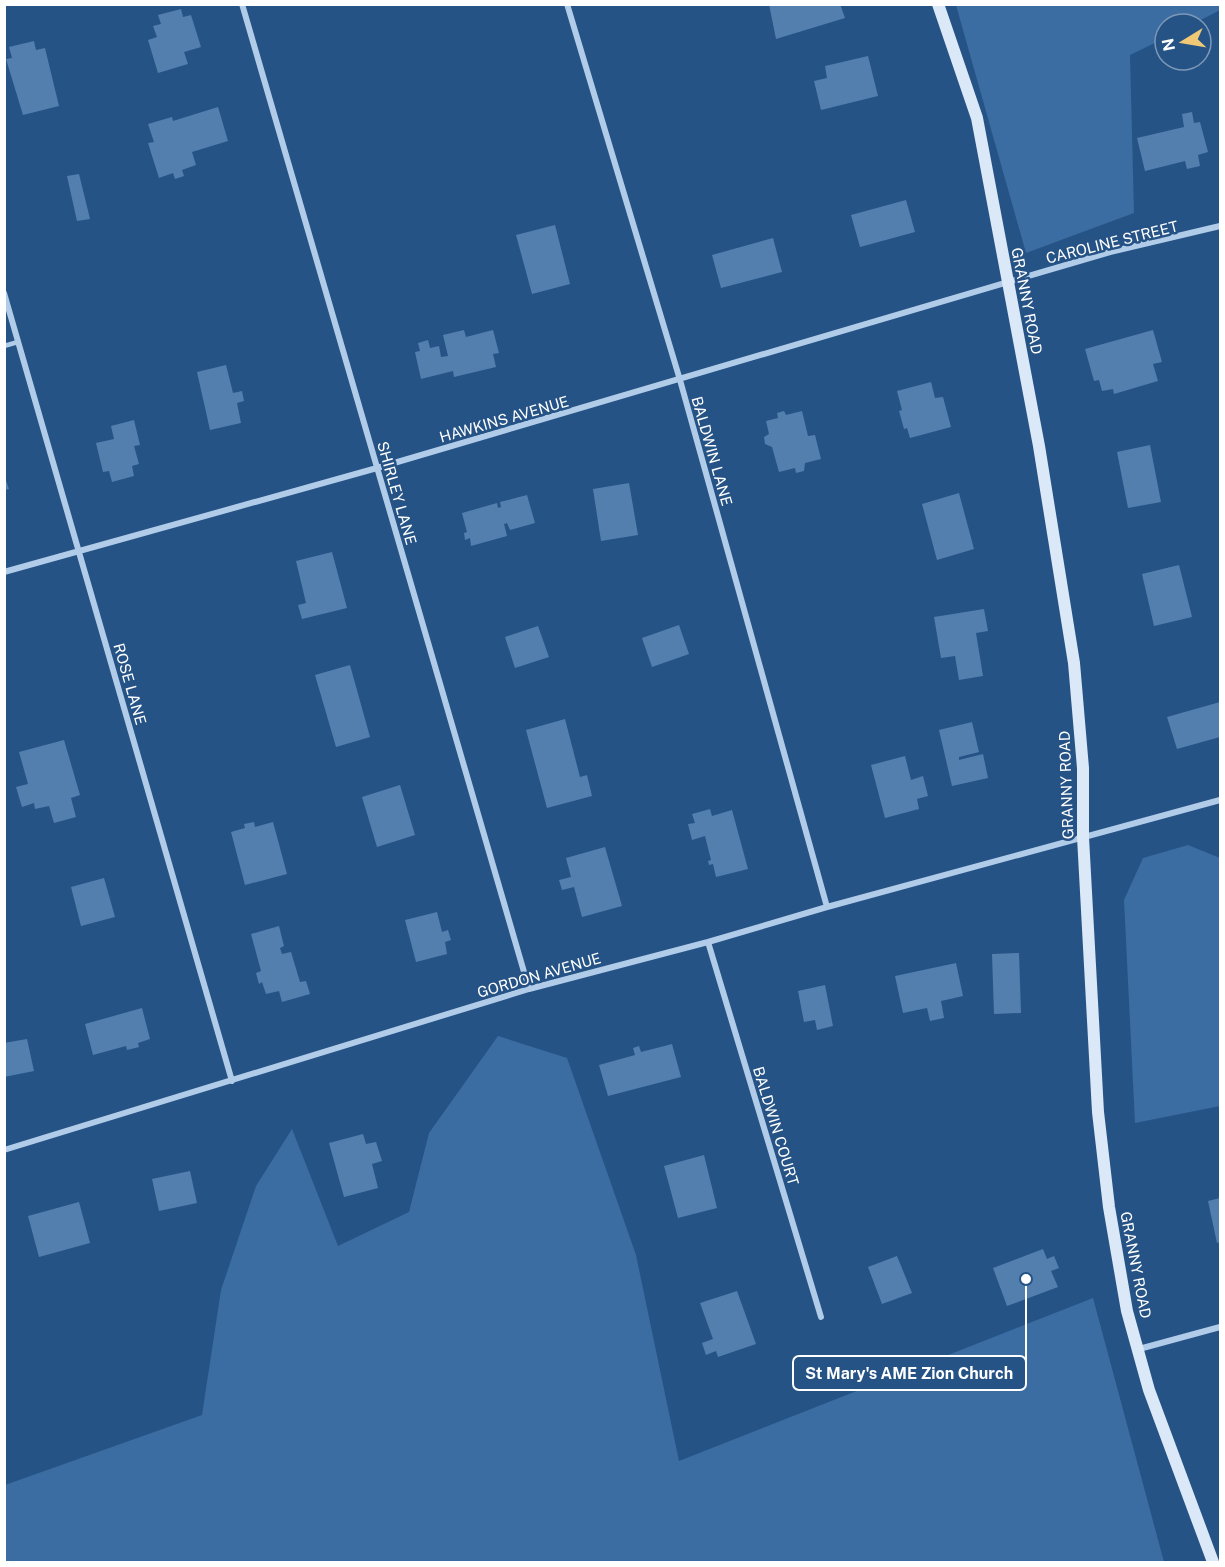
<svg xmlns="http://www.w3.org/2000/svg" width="1225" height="1567" viewBox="0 0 1225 1567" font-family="'Public Sans',sans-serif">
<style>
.green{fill:#3b6da2}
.building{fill:#537faf}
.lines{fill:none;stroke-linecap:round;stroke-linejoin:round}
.lane{stroke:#b1cce8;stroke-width:4.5}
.street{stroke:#b1cce8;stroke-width:6}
.secondary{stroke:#dbe8f7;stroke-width:12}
.labels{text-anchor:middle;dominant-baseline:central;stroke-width:5;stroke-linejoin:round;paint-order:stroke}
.street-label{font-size:15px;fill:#fff;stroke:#265386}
.leader{fill:none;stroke:#fff;stroke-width:2}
.callout-dot{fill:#fff;stroke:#265386;stroke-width:2}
.callout{fill:#265386;stroke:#fff;stroke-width:2}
.callout-label{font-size:16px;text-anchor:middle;font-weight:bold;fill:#fff}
</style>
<rect width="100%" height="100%" fill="#265386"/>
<path class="green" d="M956,5H1220V10L1193,24H1165V38L1130,55L1134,213L1026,253Z
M1188,845L1220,858V1106L1135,1123L1124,900L1143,858Z
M498,1036L567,1058L636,1255L679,1461L1093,1298L1164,1562H5V1485L202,1415L221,1290L256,1186L292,1129L338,1246L409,1212L429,1133Z"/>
<path class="building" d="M769,4H840L845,18L776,39Z
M181,9L183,17L191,15L201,47L184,52L188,64L158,73L148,40L157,37L153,26L161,24L158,15Z
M34,41L36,50L45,48L59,106L23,115L6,59L12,58L9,47Z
M868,56L878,96L821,110L814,81L827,78L825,66Z
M218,107L228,141L192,152L196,165L182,170L184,176L175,179L173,173L159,178L148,143L154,142L148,124L172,117L173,121Z
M1192,112L1194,123L1200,122L1208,152L1198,155L1200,166L1187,169L1185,161L1145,171L1137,138L1184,127L1182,114Z
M79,174L90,219L77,221L67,176Z
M906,200L915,232L860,247L851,215Z
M555,225L570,284L532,294L516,235Z
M773,238L782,272L721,288L712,255Z
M464,330L466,337L493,330L499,353L493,354L496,367L454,377L453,371L421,379L415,352L420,351L418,343L428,340L430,348L439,346L441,357L448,356L443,335Z
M1153,330L1162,362L1153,364L1158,381L1114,394L1113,389L1102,391L1099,380L1094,381L1085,349Z
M226,365L233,393L242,391L244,401L237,403L241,423L210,430L197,372Z
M931,382L935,398L943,397L951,427L910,438L907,428L904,429L899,411L902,410L897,391Z
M784,411L786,415L802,411L808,436L815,435L821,459L805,463L804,471L796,473L795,468L779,472L772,447L765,444L764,437L769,434L766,421L778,418L777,413Z
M134,420L140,445L134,446L139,464L132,466L134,476L112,482L109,471L103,472L96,443L114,439L111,426Z
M1150,445L1161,502L1128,508L1117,452Z
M4,475L9,489L4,490Z
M629,483L638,535L601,541L593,489Z
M959,493L974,549L937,560L922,504Z
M527,495L535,523L510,530L507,523L504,524L507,536L471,546L470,538L465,540L464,533L467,532L462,513L497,503L498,508L501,507L500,502Z
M332,552L347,608L302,619L298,605L306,603L296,561Z
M1179,565L1192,617L1154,626L1142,574Z
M984,609L988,631L976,633L983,676L959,680L955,656L941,658L934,617Z
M679,625L689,654L652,667L642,638Z
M538,626L549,657L515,668L505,637Z
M350,665L370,737L336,747L315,675Z
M1220,702V737L1177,749L1167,717Z
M565,719L580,777L587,775L592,796L547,808L526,730Z
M972,722L979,752L959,757V760L983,754L988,778L952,786L939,730Z
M64,740L80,795L71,798L76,817L54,823L49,806L35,809L34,803L22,807L16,787L28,784L19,752Z
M905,756L911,780L923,776L928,796L917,799L919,809L885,818L871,765Z
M400,785L415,835L377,847L362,797Z
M710,809L712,816L732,810L748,869L716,877L713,864L709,865L708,861L711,860L705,836L692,840L688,824L695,823L692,814Z
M254,822L255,827L273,822L287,874L245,885L231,832L245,828L244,824Z
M605,847L622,906L582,917L574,887L562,890L559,880L571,877L566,858Z
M104,878L115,917L81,926L71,887Z
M437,912L442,932L448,930L451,940L445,942L447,954L416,962L405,920Z
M279,926L284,946L280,948L282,954L291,952L300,982L306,981L310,994L282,1002L279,991L266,994L262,982L259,984L256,973L261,971L251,934Z
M1019,953L1021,1013L994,1014L992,954Z
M956,963L963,996L941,1001L944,1018L930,1021L927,1008L903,1013L895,976Z
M825,985L833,1026L817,1030L815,1020L804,1022L798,991Z
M142,1008L150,1039L138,1043L139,1047L127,1050L126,1046L93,1055L85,1024Z
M27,1039L34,1071L4,1077V1043Z
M672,1044L681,1077L608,1096L599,1065L635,1055L633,1048L639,1046L641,1052Z
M363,1134L366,1144L376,1142L382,1161L372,1164L378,1188L344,1197L329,1143Z
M704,1155L717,1208L678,1218L664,1166Z
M190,1171L197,1203L159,1211L152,1179Z
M1220,1198V1242L1217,1243L1208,1201Z
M79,1202L90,1243L39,1257L28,1216Z
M1043,1249L1047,1259L1054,1256L1059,1268L1051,1271L1058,1287L1007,1306L993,1268Z
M897,1256L912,1293L882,1304L868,1267Z
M737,1291L756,1344L718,1357L716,1351L706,1355L702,1343L713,1339L700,1303Z"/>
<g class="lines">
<path class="lane" d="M4,346L18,342"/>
<path class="street" d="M242,4L529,989
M567,4L680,380L827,907
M4,293L232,1081
M4,572L377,468L1110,252L1220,226
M708,942L821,1317
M4,1150L529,989L708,942L827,907L1220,800
M1139,1349L1220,1327"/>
<path class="secondary" d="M938,4L977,118L1039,446L1074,663L1083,768V837L1098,1112L1109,1207L1127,1311L1149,1390L1213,1562"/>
</g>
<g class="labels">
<g class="street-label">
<text transform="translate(1112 242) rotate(-14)">CAROLINE STREET</text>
<text transform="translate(1027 301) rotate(79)">GRANNY ROAD</text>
<text transform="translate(504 419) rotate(-16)">HAWKINS AVENUE</text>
<text transform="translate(712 451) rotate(74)">BALDWIN LANE</text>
<text transform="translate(397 493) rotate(74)">SHIRLEY LANE</text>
<text transform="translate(130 684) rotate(74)">ROSE LANE</text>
<text transform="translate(1066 785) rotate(-92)">GRANNY ROAD</text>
<text transform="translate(539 975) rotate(-16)">GORDON AVENUE</text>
<text transform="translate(776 1126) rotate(73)">BALDWIN COURT</text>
<text transform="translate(1136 1265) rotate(79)">GRANNY ROAD</text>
</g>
</g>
<path class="leader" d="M1026 1279L1026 1373"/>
<circle class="callout-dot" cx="1026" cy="1279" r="6"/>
<rect class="callout" x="793" y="1356" width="233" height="34" rx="6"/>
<g class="callout-label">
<text x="909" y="1379">St Mary's AME Zion Church</text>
</g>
<rect width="1225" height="1567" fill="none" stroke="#ffffff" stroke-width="12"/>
<g transform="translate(1183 42) rotate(259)"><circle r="28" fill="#265386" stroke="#7d98b6" stroke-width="1.5"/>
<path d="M0-4.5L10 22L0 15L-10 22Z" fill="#f1c976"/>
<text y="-9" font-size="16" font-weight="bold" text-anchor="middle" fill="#ffffff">N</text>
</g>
</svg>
